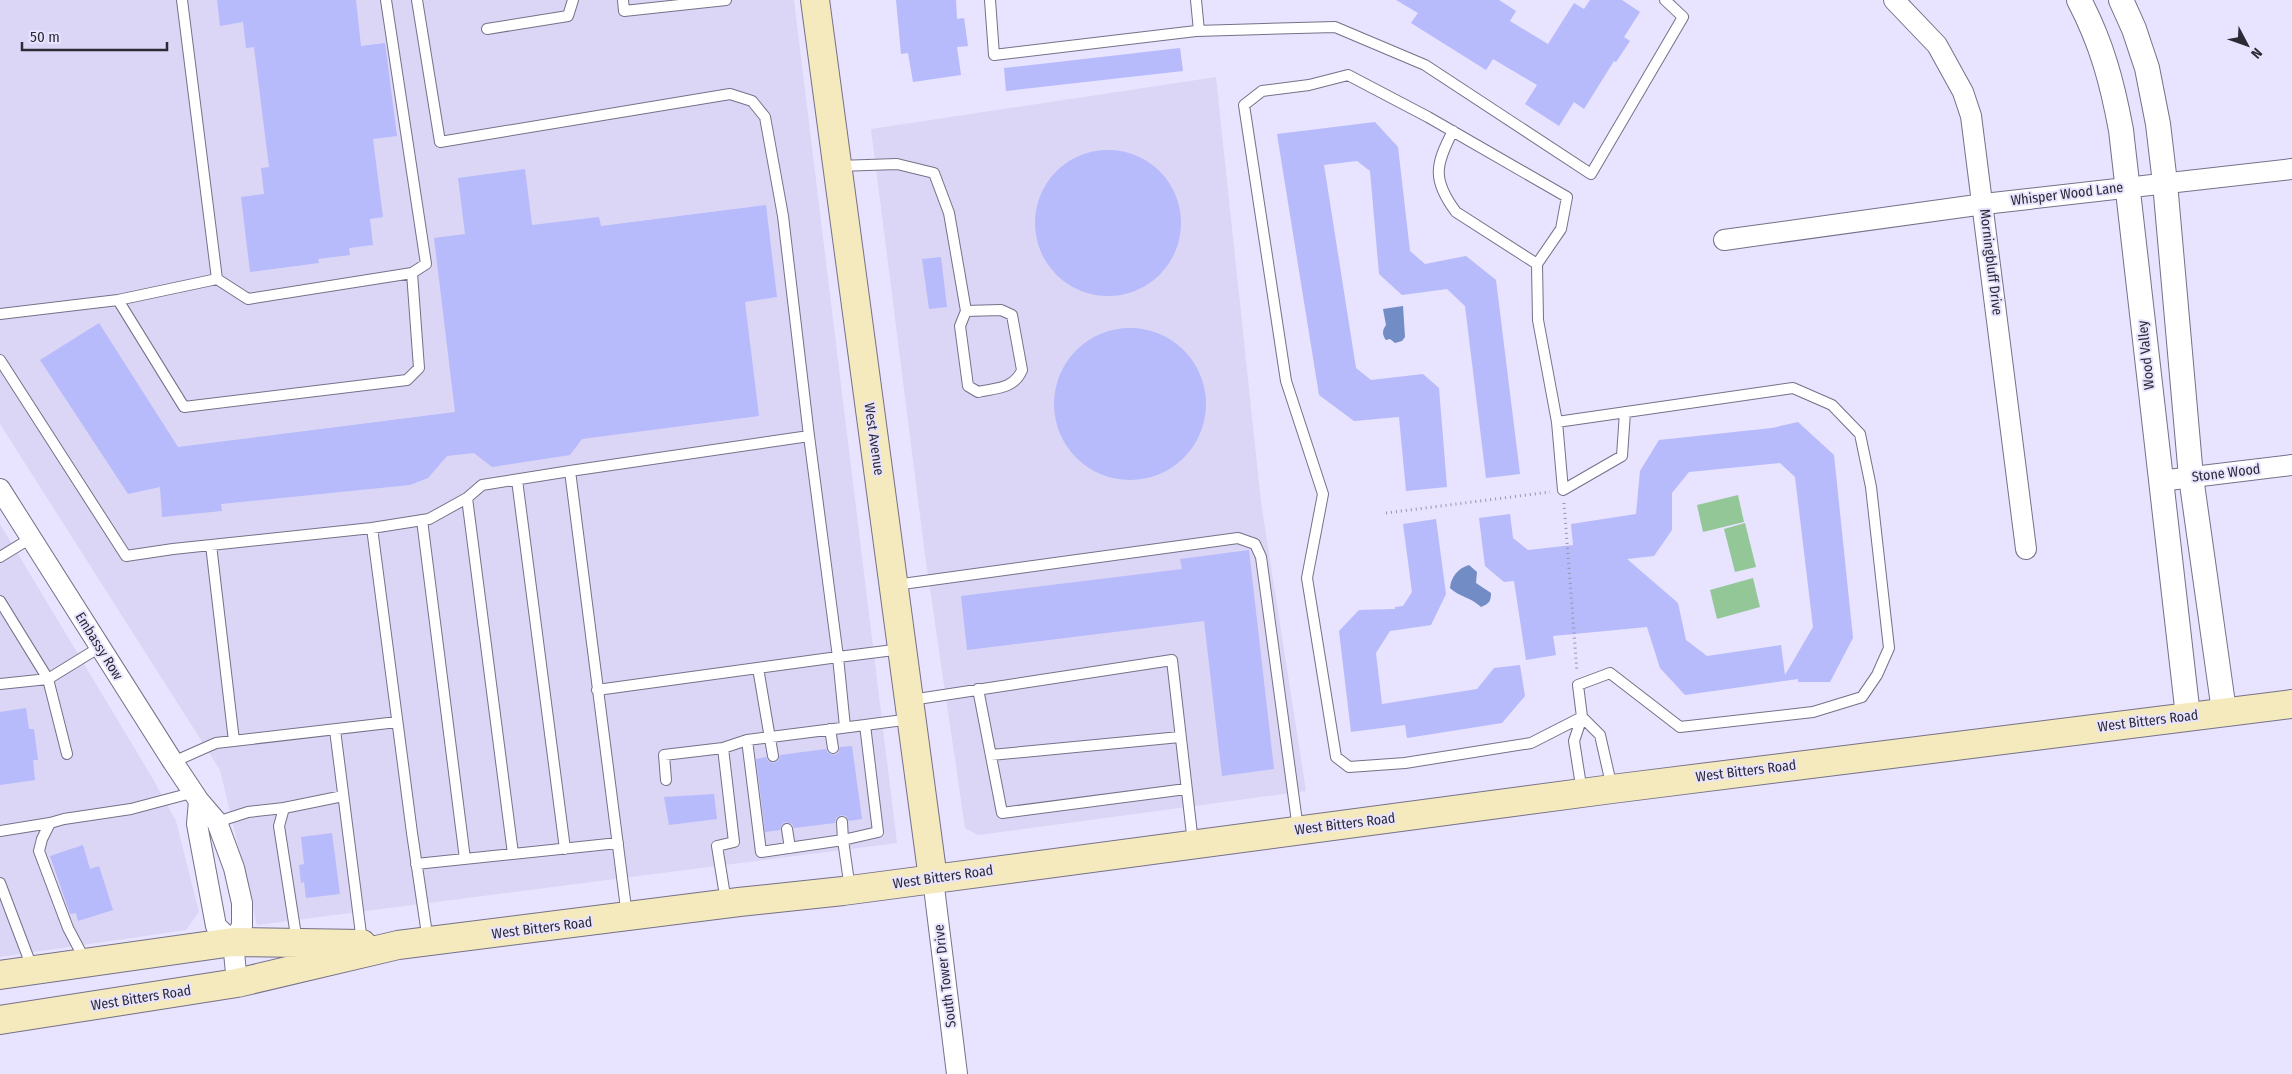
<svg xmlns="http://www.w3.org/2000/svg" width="2292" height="1074" viewBox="0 0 2292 1074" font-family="'Fira Sans Condensed',sans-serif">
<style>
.built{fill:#dbd6f6}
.green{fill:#94c797}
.water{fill:#728cc5}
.building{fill:#b7bafb;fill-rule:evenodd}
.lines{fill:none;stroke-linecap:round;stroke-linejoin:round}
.service-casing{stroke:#757188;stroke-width:12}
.minor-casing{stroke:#757188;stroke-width:22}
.tertiary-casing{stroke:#757188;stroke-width:26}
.secondary-casing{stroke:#757188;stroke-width:30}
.path{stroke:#9995a9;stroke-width:3;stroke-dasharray:1 4;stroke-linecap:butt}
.service{stroke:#fff;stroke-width:10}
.minor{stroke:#fff;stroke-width:20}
.tertiary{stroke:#fff;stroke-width:24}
.secondary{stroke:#f5e9be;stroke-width:28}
.labels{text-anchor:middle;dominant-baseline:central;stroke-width:4;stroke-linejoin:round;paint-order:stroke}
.street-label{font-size:14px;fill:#2c2a34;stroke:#e8e3fe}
</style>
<rect width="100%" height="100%" fill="#e8e3fe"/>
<path class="built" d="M0,0H794L897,843L257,925L220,770L0,424Z
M1216,77L1261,502L1306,791L978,835L965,828L925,555L871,129Z
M0,524L153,779L176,821L199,912L186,930L0,957Z"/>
<path class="green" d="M1738,495L1744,522L1703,532L1697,505Z
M1745,523L1756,567L1735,572L1724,529Z
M1753,578L1760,607L1717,619L1710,590Z"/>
<path class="water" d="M1403,306L1405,337L1402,341L1395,343L1390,339L1386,340C1382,335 1382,330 1386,325L1383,309Z
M1469,565L1477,572L1476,583L1491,593C1491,601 1489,604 1481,607C1469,596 1461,598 1450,588C1451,577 1458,568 1469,565Z"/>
<path class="building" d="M217,0H356L361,46L385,43L397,136L373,139L383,217L370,219L373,245L349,248L350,255L318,259L319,263L250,272L241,197L264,194L261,168L269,167L254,47L246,48L243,22L220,26Z
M896,0H956L957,19L964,18L968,46L957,47L961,75L913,82L908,53L901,54Z
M1396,0H1499L1516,11L1510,21L1548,44L1574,3L1584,9L1590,0H1622L1640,12L1624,37L1630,41L1616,62L1614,61L1584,109L1574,102L1559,126L1525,104L1537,85L1493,59L1486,70L1411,23L1418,13Z
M1180,48L1183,71L1006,91L1004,68Z
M1375,122L1398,147L1410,251L1425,264L1466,256L1496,280L1520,474L1486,478L1465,306L1447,289L1402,295L1379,274L1370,171L1357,161L1324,165L1356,368L1371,380L1423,374L1439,388L1447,487L1406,491L1399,417L1354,421L1319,395L1277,134Z
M1035 223a73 73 0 1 1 146 0a73 73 0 1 1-146 0Z
M525,169L532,225L599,217L601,226L766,205L777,297L745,302L759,416L582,439L570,455L492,467L474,453L447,456L428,478L410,485L221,504L222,511L162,517L160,487L128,494L40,360L99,323L178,447L455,412L434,238L465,234L458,178Z
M941,257L947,307L929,309L922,259Z
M1054 404a76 76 0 1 1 152 0a76 76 0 1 1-152 0Z
M1798,422L1834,455L1853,638L1830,682H1798V679L1685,695L1660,668L1647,627L1553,636L1556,655L1526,660L1514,581L1504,582L1485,566L1479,518L1510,514L1513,538L1528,550L1573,545L1571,524L1636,514L1640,471L1659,440L1772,428ZM1780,463L1795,477L1813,627L1785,675L1781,645L1707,656L1686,640L1678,603L1627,559L1654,556L1672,530V493L1689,472Z
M1436,519L1446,594L1431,625L1390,631L1376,653L1382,704L1477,689L1494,668L1520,665L1525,696L1502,723L1407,738L1405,725L1351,732L1339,631L1359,610L1395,609V607L1403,606L1412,592L1403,524Z
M1249,550L1274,769L1222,776L1204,621L967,650L961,596L1182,569L1180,559Z
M26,708L29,729H34L38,760H33L35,780L0,785V712Z
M852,746L862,819L849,821L846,816L841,815L836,818L835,823L794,828L792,824L786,822L782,824L780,830L765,832L756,759L766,757L768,761L774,763L778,761L780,755L826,749L828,753L834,755L838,753L840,747Z
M714,794L717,819L669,825L664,797Z
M332,833L340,894L306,898L304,882L301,883L299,865L304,864L301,837Z
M83,845L90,869L99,866L113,910L78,921L76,913L70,914L50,856Z"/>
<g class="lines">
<g class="service-casing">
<path id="service" d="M386,0L426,264L412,273
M417,0L440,142L730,94L752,101L765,117L783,216L809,436
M623,0L624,11L726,0
M990,0L994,55L1196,31L1335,27L1425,65L1591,174L1683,17L1665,0
M1196,0L1199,31
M487,29L568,16L573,0
M1453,131C1435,165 1432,180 1456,212L1537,264
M838,166L897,164L934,173L949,213L966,311L960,326L968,386L978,392C996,388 1014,389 1022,370L1012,315L1001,310L966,311
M118,300L217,279
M0,314L118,300L184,407L407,380L419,368L412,273L248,299L217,279L182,0
M0,360L126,556L173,549L372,528L429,519L467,498L482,485L570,471
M1557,422L1563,490L1622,456L1625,412
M517,480L565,849
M467,498L513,854
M422,520L465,859
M372,528L412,833L428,941
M211,545L234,741
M0,557L31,538
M895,585L1238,538L1255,544L1261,557L1298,829
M0,601L48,679L100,647
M758,668L773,756
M0,684L48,679L67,754
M978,689L1002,813L1186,789
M597,690L838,657L845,727
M911,700L1172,660L1193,843
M1582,717L1600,735L1612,788
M865,725L911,719
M830,729L833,748
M335,730L362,942
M723,748L747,740
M991,755L1180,737
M173,762L216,743L397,722
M666,780L664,755L723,748L734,842L717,846L726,902
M1582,792L1574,741L1582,717L1578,685L1610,673L1680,727L1813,712L1862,697L1877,675L1889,648L1871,487L1860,434L1832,405L1793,388L1557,422L1538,320L1537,264L1561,229L1567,197L1428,117L1348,75L1309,85L1262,91L1244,105L1286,381L1323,494L1307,578L1336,757L1349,767L1405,763L1531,743L1582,717
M217,822L248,812L284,808
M842,822L843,840L761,852L747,740L865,725L878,832L843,840L850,889
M787,829L790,848
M0,831L50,823
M416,864L618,843
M0,883L33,970
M627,916L570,471L809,436L838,657L902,649
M297,942L279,826L284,808L343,796
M86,962L68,928L39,851L42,839L50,823L64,819L131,809L195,792"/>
</g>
<g class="minor-casing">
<path id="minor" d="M1894,0L1937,45L1963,92L1971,116L2026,549
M1724,240L1984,204L2292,169
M2160,481L2292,465
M0,489L173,762L199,801L217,822L234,868L242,903V926L233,942L237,983
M199,801L197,824L216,926L233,942
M933,879L957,1074"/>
</g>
<g class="tertiary-casing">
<path id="tertiary" d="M2079,0C2102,44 2112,82 2121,130L2188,716
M2121,0L2134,29L2147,68L2158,124L2165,183L2191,477L2224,711"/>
</g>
<g class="secondary-casing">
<path id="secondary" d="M815,0L933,879
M0,975L233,942L362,944
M0,1020L237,983L398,945L739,902L843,891L1612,789L2292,704"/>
</g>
<path class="path" d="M1564,503L1577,672
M1386,513L1550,492"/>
<use href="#service" class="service"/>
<use href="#minor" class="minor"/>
<use href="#tertiary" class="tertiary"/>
<use href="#secondary" class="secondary"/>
</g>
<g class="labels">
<g class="street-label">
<text transform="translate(2067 194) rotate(-7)">Whisper Wood Lane</text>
<text transform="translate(1991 262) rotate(83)">Morningbluff Drive</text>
<text transform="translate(2146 355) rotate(-96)">Wood Valley</text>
<text transform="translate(874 439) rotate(82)">West Avenue</text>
<text transform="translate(2226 473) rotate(-7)">Stone Wood</text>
<text transform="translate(99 646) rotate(58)">Embassy Row</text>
<text transform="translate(2148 721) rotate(-7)">West Bitters Road</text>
<text transform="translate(1746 771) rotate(-7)">West Bitters Road</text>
<text transform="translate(1345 824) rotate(-7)">West Bitters Road</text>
<text transform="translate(943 877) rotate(-8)">West Bitters Road</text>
<text transform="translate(542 928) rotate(-7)">West Bitters Road</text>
<text transform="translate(945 976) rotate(-97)">South Tower Drive</text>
<text transform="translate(141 998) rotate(-9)">West Bitters Road</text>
</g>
</g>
<g transform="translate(2247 45) rotate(131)" stroke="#e8e3fe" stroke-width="4" paint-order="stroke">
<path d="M0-4L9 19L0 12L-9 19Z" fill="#2c2a34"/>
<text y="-8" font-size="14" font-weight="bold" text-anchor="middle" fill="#2c2a34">N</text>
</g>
<path d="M22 42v8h145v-8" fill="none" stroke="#2c2a34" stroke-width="2.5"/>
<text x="30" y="42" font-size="15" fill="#2c2a34" stroke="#e8e3fe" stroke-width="4" paint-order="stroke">50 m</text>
</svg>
